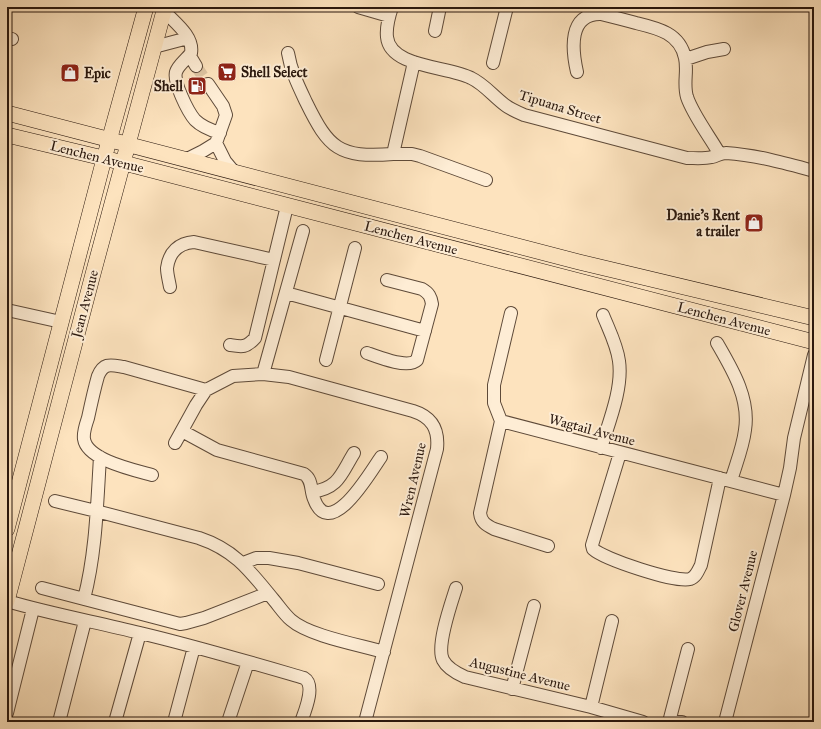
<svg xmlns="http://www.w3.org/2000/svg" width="821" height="729" viewBox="0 0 821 729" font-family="'IM FELL Great Primer',serif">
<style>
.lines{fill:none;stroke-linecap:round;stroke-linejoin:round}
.minor-tunnel{stroke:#ddc4a3;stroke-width:12;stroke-dasharray:12 6;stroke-linecap:butt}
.minor-casing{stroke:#5e4a39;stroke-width:14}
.major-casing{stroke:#29170d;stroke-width:16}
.minor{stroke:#feedd5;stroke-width:12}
.major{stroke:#fde3be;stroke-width:15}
.labels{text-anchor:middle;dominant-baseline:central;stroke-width:4;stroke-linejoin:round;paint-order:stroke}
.poi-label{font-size:14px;font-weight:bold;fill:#29170d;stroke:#feedd5;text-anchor:start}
.street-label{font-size:14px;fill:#29170d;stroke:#feedd5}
</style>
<rect width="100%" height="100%" fill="#fde3be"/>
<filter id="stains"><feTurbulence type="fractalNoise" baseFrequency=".005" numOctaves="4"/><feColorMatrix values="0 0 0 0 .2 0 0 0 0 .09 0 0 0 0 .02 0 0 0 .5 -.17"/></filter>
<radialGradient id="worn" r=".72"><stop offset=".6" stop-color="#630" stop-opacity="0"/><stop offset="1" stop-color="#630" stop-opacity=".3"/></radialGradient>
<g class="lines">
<path class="minor-tunnel" d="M196,66L208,84"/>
<g class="minor-casing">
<path id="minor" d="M358,7L389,16
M392,7C389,16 386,28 387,37C390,68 449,66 471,78C484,84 493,96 505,105C510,109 517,112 524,115L687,158C695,158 704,159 712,157C717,156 720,153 726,153C756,155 785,163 814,171
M164,11C174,22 194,36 191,53C187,59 178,65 176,72C173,82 188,112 195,120C202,127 210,130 220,133
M435,31L440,7
M7,38L12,39
M154,47L188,38
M288,53C291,71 298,85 306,102C329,149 339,158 393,154
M190,56L196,66
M686,59L707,52L724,49
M414,62L393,154H412L420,156L486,180
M493,63L507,7H505
M577,72C572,50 568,13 601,14C613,17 625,20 636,23C657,28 680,33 685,58C688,71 683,84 687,97C693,115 710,137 719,153
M216,143L225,161L235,173
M185,160L203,151L216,143L226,115L223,106L208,84
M170,287C169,281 167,274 167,268C169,252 179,243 194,242L274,260
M286,293L425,331
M7,310L61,322
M717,343C732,369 750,398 745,430C743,447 736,464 731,481
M230,345C242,347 246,348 255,338L287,206
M367,353C378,357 408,369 417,360L432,304C431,297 429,293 422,289L387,280
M326,360L355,248
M263,374L303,231
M501,421L784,495
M501,421L480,513C481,522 486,525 494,529L548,546
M501,421L494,403V385L511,313
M182,431L217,450L304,474C313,480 310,490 314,499C330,543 371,471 381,457
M175,443L196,405L206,390L233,376L263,374L289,377L413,411C432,417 439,429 437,449L365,722
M601,448C609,422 623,388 619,361C617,345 609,330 603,315
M620,453L592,545L593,549C604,559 675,583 690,579C696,577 698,571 701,565L720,478
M152,475C134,470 87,460 84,439C83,432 86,424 88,418C91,404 94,390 98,376C104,362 111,365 124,367L206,390
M312,492C339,488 341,474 354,453
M55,501L96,511L199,538C235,550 250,571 273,599C279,606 284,614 291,620C309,636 360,645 384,652
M243,563L256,558H269L298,563L378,584
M42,588L180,624L186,623L204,618L268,593
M456,588C451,604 436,646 443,660C447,668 456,673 465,677L591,707L643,722
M84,599C96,553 97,505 100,457
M7,601C51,614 96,622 140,633C195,646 249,662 304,678C316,685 305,711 301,722
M512,689L534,606
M591,707L612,621
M7,713L33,609
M59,722L85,621
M115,722L140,633
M174,722L194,647
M228,722L248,662
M669,722L688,649
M674,722H682
M725,722L784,495L790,468L794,438L814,355"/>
</g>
<g class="major-casing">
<path id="major" d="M7,113L579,262L814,318
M7,135L124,163L814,342
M7,529L104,159L146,7
M7,601L93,274L165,7"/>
</g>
<use href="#minor" class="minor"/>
<use href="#major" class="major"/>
</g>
<defs>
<g id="supermarket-square" transform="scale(1)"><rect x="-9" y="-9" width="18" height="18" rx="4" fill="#8f2418" stroke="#feedd5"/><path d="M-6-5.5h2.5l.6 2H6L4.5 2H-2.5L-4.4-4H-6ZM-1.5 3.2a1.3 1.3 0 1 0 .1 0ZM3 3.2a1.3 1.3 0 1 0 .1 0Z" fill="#fff"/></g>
<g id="shop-square" transform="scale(1)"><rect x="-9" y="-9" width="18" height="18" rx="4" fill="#8f2418" stroke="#feedd5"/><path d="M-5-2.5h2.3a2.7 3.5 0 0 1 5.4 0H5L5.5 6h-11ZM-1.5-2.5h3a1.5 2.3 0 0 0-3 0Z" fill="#fff"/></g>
<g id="fuel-square" transform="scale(1)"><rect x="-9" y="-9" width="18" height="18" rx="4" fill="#8f2418" stroke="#feedd5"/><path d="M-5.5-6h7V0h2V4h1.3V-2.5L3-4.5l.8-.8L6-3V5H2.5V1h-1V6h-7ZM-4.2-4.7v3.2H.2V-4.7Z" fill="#fff"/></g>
</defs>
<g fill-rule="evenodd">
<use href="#supermarket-square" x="227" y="72"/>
<use href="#shop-square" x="70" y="73"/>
<use href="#fuel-square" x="197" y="86"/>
<use href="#shop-square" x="754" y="223"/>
</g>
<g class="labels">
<g class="poi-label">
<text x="241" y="72">Shell Select</text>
<text x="84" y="73">Epic</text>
<text x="183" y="86" text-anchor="end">Shell</text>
<text x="740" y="215" text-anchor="end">Danie's Rent<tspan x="740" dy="16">a trailer</tspan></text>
</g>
<g class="street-label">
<text transform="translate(560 107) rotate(17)">Tipuana Street</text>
<text transform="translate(97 157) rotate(14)">Lenchen Avenue</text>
<text transform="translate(411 238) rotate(15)">Lenchen Avenue</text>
<text transform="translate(85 304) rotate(-75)">Jean Avenue</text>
<text transform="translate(724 319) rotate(15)">Lenchen Avenue</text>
<text transform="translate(592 430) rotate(15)">Wagtail Avenue</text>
<text transform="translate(413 480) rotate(-77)">Wren Avenue</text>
<text transform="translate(743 591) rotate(-76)">Glover Avenue</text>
<text transform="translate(520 674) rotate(14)">Augustine Avenue</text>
</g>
</g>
<rect width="821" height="729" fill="none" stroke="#fde3be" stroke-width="24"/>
<rect x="8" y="8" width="805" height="713" fill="none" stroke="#29170d" stroke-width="2"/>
<rect x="12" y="12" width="797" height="705" fill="none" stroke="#29170d"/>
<rect width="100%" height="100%" filter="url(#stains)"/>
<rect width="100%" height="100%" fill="url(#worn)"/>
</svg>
